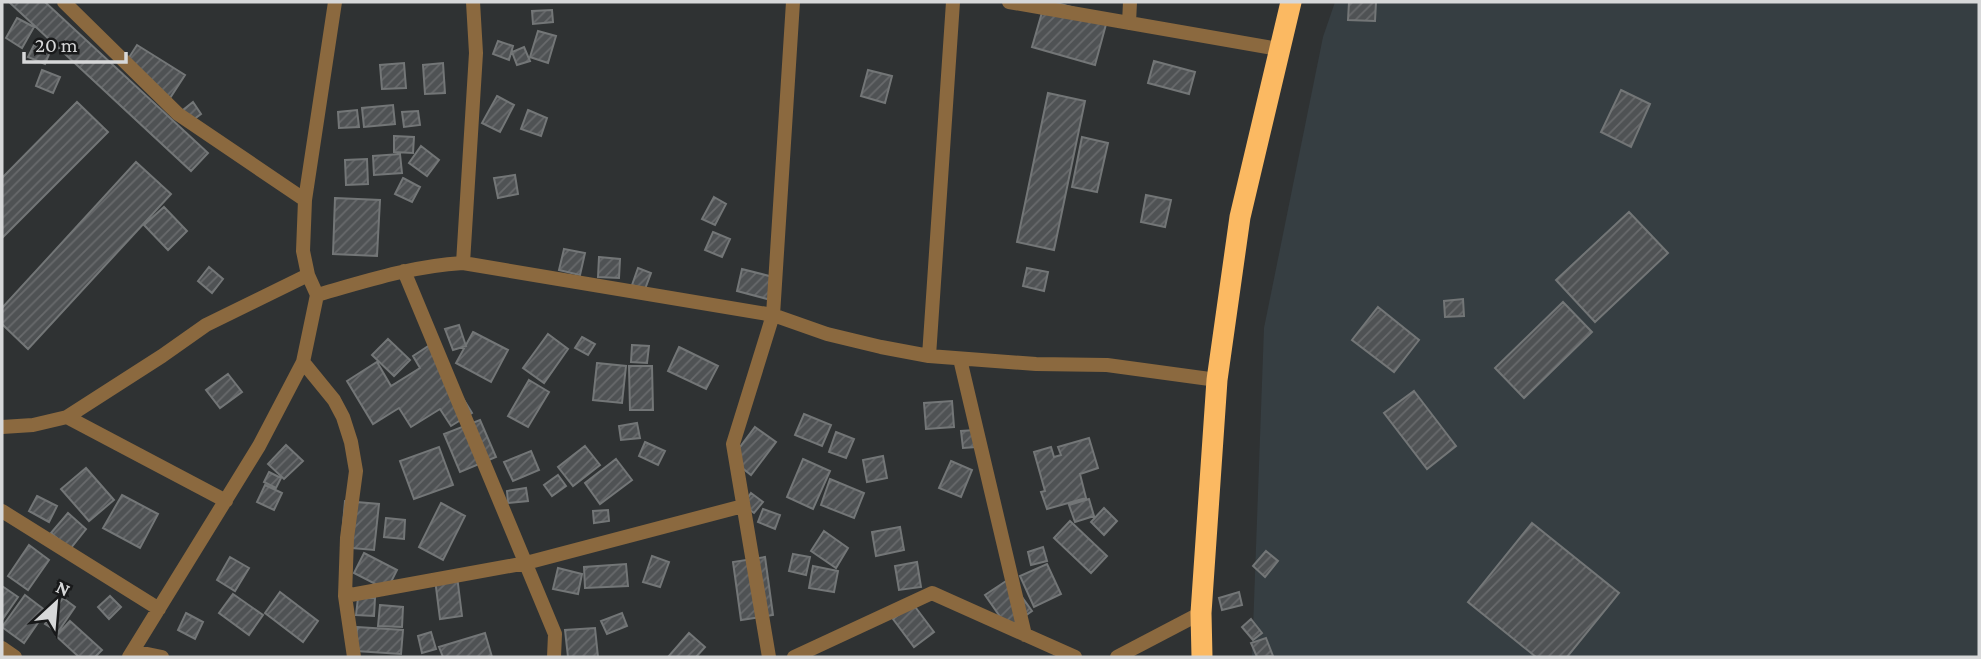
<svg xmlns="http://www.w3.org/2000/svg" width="1981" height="659" viewBox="0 0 1981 659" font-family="'Crimson Pro',serif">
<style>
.built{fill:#363e42}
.building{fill:url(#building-hatch);stroke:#737677;stroke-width:2}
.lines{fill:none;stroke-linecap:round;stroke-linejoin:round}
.street{stroke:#8b693f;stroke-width:14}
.highway{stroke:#fbb962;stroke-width:21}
</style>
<defs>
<pattern id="building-hatch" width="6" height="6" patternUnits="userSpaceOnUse" patternTransform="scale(1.75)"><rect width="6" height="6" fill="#4f5254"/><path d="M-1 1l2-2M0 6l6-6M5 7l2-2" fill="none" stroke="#686a6c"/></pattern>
</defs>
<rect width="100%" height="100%" fill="#2f3233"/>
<path class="built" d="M1335,2H1979V657H1252L1264,328L1323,37Z"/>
<path class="building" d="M9,2H45L208,153L191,171Z
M1045,2H1053L1108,17L1095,65L1032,47Z
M1349,2H1376L1375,21L1348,20Z
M552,10L553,22L533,24L532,11Z
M17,18L34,27L22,48L6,38Z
M538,31L556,36L548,63L530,57Z
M498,41L513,46L509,60L493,54Z
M34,45L50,52L45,64L28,57Z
M137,45L185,75L170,98L123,67Z
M524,47L530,61L517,65L512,52Z
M1154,61L1195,72L1189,94L1148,83Z
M404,63L406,88L382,89L380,65Z
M443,63L445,93L425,94L423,65Z
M42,70L60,77L53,93L36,86Z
M868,70L892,76L885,103L861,96Z
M1621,90L1650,104L1631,147L1601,132Z
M1048,93L1085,101L1054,250L1017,242Z
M497,96L514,105L500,132L482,123Z
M77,102L108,132L2,238V178Z
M193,102L201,114L186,125L178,114Z
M393,105L395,124L364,127L362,108Z
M357,110L359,127L339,128L338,112Z
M528,110L547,118L541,136L521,129Z
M418,111L420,125L404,127L402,112Z
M394,136L414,137L413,153L394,152Z
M1082,137L1108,143L1097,192L1072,187Z
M421,146L439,160L427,176L409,163Z
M400,154L402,173L374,175L373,156Z
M367,159L368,184L346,185L345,160Z
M136,162L171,194L28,349L2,324V308Z
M515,175L518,194L498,198L494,178Z
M403,178L420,187L412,202L395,194Z
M1146,195L1171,200L1165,227L1141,222Z
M714,197L726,204L715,225L702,219Z
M335,198L380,200L377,256L333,254Z
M164,207L187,231L168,250L144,225Z
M1629,212L1668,253L1595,322L1556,280Z
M713,232L730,239L722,257L705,250Z
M564,249L585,253L580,275L559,270Z
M599,257L620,259L619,278L598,277Z
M209,267L223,279L212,293L198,281Z
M638,268L651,273L645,289L632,285Z
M1027,268L1048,272L1044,291L1023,286Z
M742,269L777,278L771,300L737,291Z
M1463,299L1464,316L1445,317L1444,301Z
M1563,302L1592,332L1524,398L1495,368Z
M1378,307L1419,340L1394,372L1352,340Z
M459,325L466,346L453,350L445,329Z
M473,332L508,350L491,382L456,363Z
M548,334L568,349L544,383L523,368Z
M582,337L595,344L588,355L575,348Z
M388,339L410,360L394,376L372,355Z
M430,345L472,413L451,426L440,409L411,427L399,408L373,424L347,381L377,362L391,386L420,368L413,356Z
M632,345L649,346L647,363L631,362Z
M679,347L718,366L706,389L668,371Z
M597,363L626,366L622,403L593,400Z
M629,366H652L653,410H630Z
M228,374L242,392L220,408L206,390Z
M529,380L549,392L528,427L508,416Z
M1414,391L1456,446L1427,469L1384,413Z
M952,401L954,427L926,429L924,403Z
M804,414L831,425L822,446L795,435Z
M480,420L496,457L460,472L444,434Z
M637,423L640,438L621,440L619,426Z
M755,427L776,442L751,475L731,459Z
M975,430L976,447L963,448L961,431Z
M836,432L854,439L846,458L829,452Z
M1089,438L1098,468L1080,474L1086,498L1047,509L1041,492L1045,491L1034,452L1051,447L1054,457L1061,455L1058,447Z
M645,442L665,451L658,465L639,456Z
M286,445L303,461L284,479L268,464Z
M585,446L600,465L573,486L558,467Z
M439,447L453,485L414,499L400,461Z
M531,451L539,470L513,481L504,462Z
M883,456L887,478L867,482L863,460Z
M616,459L632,480L600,504L585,483Z
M803,459L830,471L813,509L787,497Z
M951,461L972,470L961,497L939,488Z
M86,468L114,500L89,521L61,489Z
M269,472L281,478L276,488L264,482Z
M558,475L566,486L552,496L544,485Z
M830,479L864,493L854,518L821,505Z
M265,485L282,493L274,510L257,502Z
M526,488L528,501L508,503L507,491Z
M751,493L763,502L754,513L743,505Z
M122,495L158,514L140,548L103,528Z
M37,496L57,506L49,522L29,511Z
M1089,499L1094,516L1075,522L1069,505Z
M345,501L379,504L374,550L341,547Z
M441,503L465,516L443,560L419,547Z
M1104,508L1117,521L1104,535L1091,522Z
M763,509L780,515L775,529L758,522Z
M608,510L609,521L594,523L593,511Z
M68,513L86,529L70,549L51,533Z
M386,518L405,520L404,539L384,537Z
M1070,521L1107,556L1091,573L1054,538Z
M1532,523L1619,593L1567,657H1536L1468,602Z
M900,527L904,550L876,556L872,532Z
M824,531L848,548L836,568L811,551Z
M29,545L49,560L28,590L8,576Z
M1043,547L1047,561L1031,565L1028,552Z
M1266,551L1278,561L1265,577L1253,566Z
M364,553L397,570L387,590L354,573Z
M793,554L810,557L806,575L789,571Z
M652,556L669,562L660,587L643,582Z
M230,557L249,568L235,591L217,580Z
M765,557L773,615L741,620L733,562Z
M917,562L921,587L899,590L895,566Z
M626,564L628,586L585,588L584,567Z
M1047,564L1061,594L1034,607L1020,576Z
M813,566L838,571L834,592L809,588Z
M558,568L582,574L578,594L553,589Z
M457,576L462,616L440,619L435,579Z
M1009,579L1032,611L1008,628L985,595Z
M2,586L18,597L2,620Z
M280,592L318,621L303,642L265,613Z
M1239,592L1242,605L1222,610L1219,598Z
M233,594L263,615L249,635L219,613Z
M25,595L46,611L24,643L2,627Z
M110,596L121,607L109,619L98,607Z
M63,598L75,607L58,632L45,624Z
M358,598H375L374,616L356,615Z
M913,604L934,632L914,647L893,619Z
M380,605L403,607L402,627L378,626Z
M186,613L203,622L195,639L178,630Z
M622,613L627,626L607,634L601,621Z
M1251,619L1262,633L1253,640L1242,627Z
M70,621L102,650L95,657H79L56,636Z
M357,627L403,630L401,654L356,651Z
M595,628L598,657H568L565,630Z
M431,632L436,649L422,653L418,636Z
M485,633L492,657H443L439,647Z
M689,633L705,647L696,657H668Z
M1266,638L1273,656L1257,657L1251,643Z"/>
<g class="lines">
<path class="street" d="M64,2L178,114L305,200
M1009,2L1279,49
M1129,23L1130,2
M463,263L476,53L473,2
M404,271L555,634L554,657
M317,295C366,281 412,266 463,263L773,315L827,334L881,347L929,356L1036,364L1107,365L1217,380
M929,356L953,2
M960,359L1025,635
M303,362L334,400L343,417L351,442L356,471L347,538L345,596L354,657
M67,417L226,501
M2,427L33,425L67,417L162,356L206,325L308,275
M2,511L159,609
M345,596L526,563L743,506
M2,648L15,657
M133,651L162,657
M129,657L259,446L303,362L317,295L308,275L303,251L305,200L335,2
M769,657L733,444L773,315L793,2
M794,657L932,593L1075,657
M1117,657L1201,613"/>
<path class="highway" d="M1202,657L1201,613L1217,380L1240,217L1291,2"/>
</g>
<rect width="1981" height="659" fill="none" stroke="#d7d8d9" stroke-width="7"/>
<g transform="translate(56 603) rotate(26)" stroke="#18191a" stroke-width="5" paint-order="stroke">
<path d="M0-5L12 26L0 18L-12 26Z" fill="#d7d8d9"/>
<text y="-10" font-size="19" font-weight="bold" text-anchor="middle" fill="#d7d8d9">N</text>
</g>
<path d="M24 52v10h102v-10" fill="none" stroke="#d7d8d9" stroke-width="3.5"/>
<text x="35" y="52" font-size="21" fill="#d7d8d9" stroke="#18191a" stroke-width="5" paint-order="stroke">20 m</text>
</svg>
